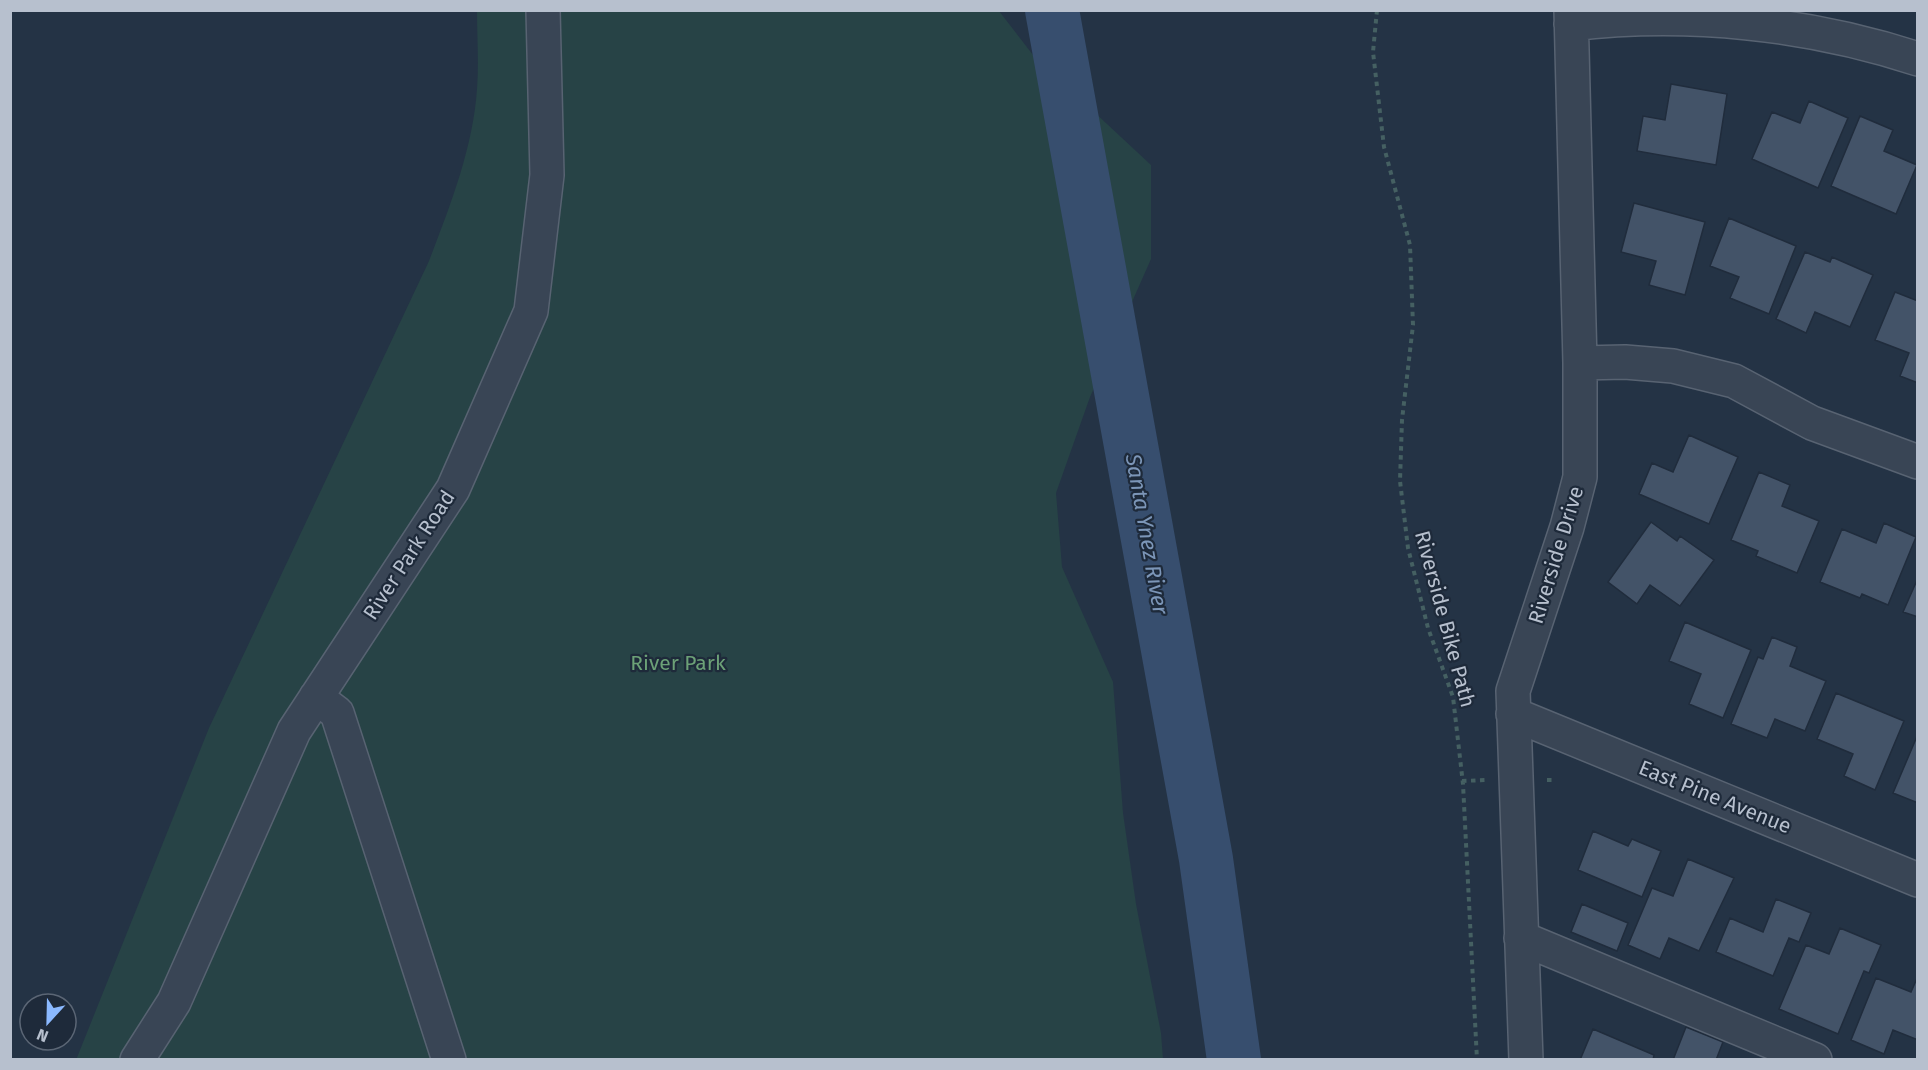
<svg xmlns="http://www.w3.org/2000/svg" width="1928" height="1070" viewBox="0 0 1928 1070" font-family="'Fira Sans',sans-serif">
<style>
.green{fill:#274346}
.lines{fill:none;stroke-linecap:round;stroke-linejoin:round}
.river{stroke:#374e6e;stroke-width:54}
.building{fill:#435368;stroke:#202c3c;stroke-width:1.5}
.minor-casing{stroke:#586372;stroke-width:36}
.path{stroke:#456062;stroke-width:4;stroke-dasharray:4.5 4.5;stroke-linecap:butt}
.minor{stroke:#394555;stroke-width:33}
.labels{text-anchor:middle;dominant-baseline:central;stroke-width:4.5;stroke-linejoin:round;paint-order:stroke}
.street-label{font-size:21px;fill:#b7c0ce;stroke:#1e2a3a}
.park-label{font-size:21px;fill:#6ca177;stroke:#1e2a3a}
.water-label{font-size:22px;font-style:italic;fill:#7c96b8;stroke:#1e2a3a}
</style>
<rect width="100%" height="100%" fill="#243345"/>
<path class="green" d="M477,11H999L1033,55L1151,165V259L1090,397L1056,493L1062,567L1113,682L1123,813L1136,904L1161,1033L1163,1059L76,1060L209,728L429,261C450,206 473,148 477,89C479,63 477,36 477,11Z"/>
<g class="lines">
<path class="river" d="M1052,10L1206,859L1234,1060"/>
</g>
<path class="building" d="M1671,84L1727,94L1716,165L1637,151L1643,116L1665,120Z
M1809,101L1848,118L1818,188L1752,159L1772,112L1800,123Z
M1860,116L1893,130L1884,151L1917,165L1896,214L1831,186Z
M1634,203L1705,222L1685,295L1649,285L1656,261L1621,252Z
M1729,218L1796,246L1769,314L1730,298L1739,277L1710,266Z
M1805,252L1830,262L1832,257L1873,275L1850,327L1815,312L1806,333L1776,319Z
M1895,292L1918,301V383L1900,376L1909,353L1875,340Z
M1689,435L1738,457L1709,524L1639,494L1652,463L1673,472Z
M1759,472L1790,485L1782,506L1819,521L1797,573L1756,556L1758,551L1731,540Z
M1651,522L1677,541L1680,536L1714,560L1680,606L1650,585L1637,604L1608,582Z
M1884,523L1916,537L1888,605L1862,594L1860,598L1820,582L1842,529L1876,543Z
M1918,578V617L1903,612Z
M1685,622L1751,650L1723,718L1689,704L1701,674L1669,661Z
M1772,637L1797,647L1790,666L1826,681L1805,731L1775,719L1767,738L1731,724L1758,657L1763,659Z
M1836,693L1904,721L1875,790L1844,776L1853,754L1817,739Z
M1918,734V803L1893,793Z
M1593,831L1628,846L1632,839L1661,851L1642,897L1578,870Z
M1688,859L1734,878L1699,951L1669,938L1660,959L1628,945L1652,888L1673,896Z
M1776,899L1811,913L1799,942L1789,938L1773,976L1716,952L1730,918L1763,932Z
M1582,904L1628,923L1617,951L1571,932Z
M1840,928L1881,945L1869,973L1864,971L1838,1034L1779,1009L1806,945L1829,954Z
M1918,976V1040L1893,1030L1884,1054L1851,1040L1876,978L1911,992Z
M1686,1027L1723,1042L1716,1060H1673Z
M1593,1029L1654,1055L1653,1060H1580Z"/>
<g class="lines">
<g class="minor-casing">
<path id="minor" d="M1571,24C1686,10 1808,23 1918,59
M1580,363L1625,362L1673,366L1734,381L1812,423L1918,462
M316,697L337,713L449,1060
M1513,714L1918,880
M1521,938L1815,1060
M137,1060L174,1002L294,731L453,489L531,311L547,175L543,10
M1526,1060L1513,691L1567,527L1580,477V363L1571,10"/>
</g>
<path class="path" d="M1377,10L1373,52L1384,147L1410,245L1413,325L1402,420L1400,481L1408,548L1428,628L1453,697L1463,784L1477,1060
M1547,780H1556
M1462,781L1486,780"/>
<use href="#minor" class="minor"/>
</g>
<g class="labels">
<g class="street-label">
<text transform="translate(409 555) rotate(-57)">River Park Road</text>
<text transform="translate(1556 555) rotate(-73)">Riverside Drive</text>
<text transform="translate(1445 619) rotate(75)">Riverside Bike Path</text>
<text transform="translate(1715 797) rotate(22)">East Pine Avenue</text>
</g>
<g class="park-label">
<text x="678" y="663">River Park</text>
</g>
<g class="water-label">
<text transform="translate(1147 534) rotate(80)">Santa Ynez River</text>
</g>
</g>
<rect width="1928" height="1070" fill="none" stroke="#b7c0ce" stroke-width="24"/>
<g transform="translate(48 1022) rotate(202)"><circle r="28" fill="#1e2a3a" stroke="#5b6675" stroke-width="1.5"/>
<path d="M0-4.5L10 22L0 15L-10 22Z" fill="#8bb9ff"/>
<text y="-9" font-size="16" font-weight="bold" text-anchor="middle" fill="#b7c0ce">N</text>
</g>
</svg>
